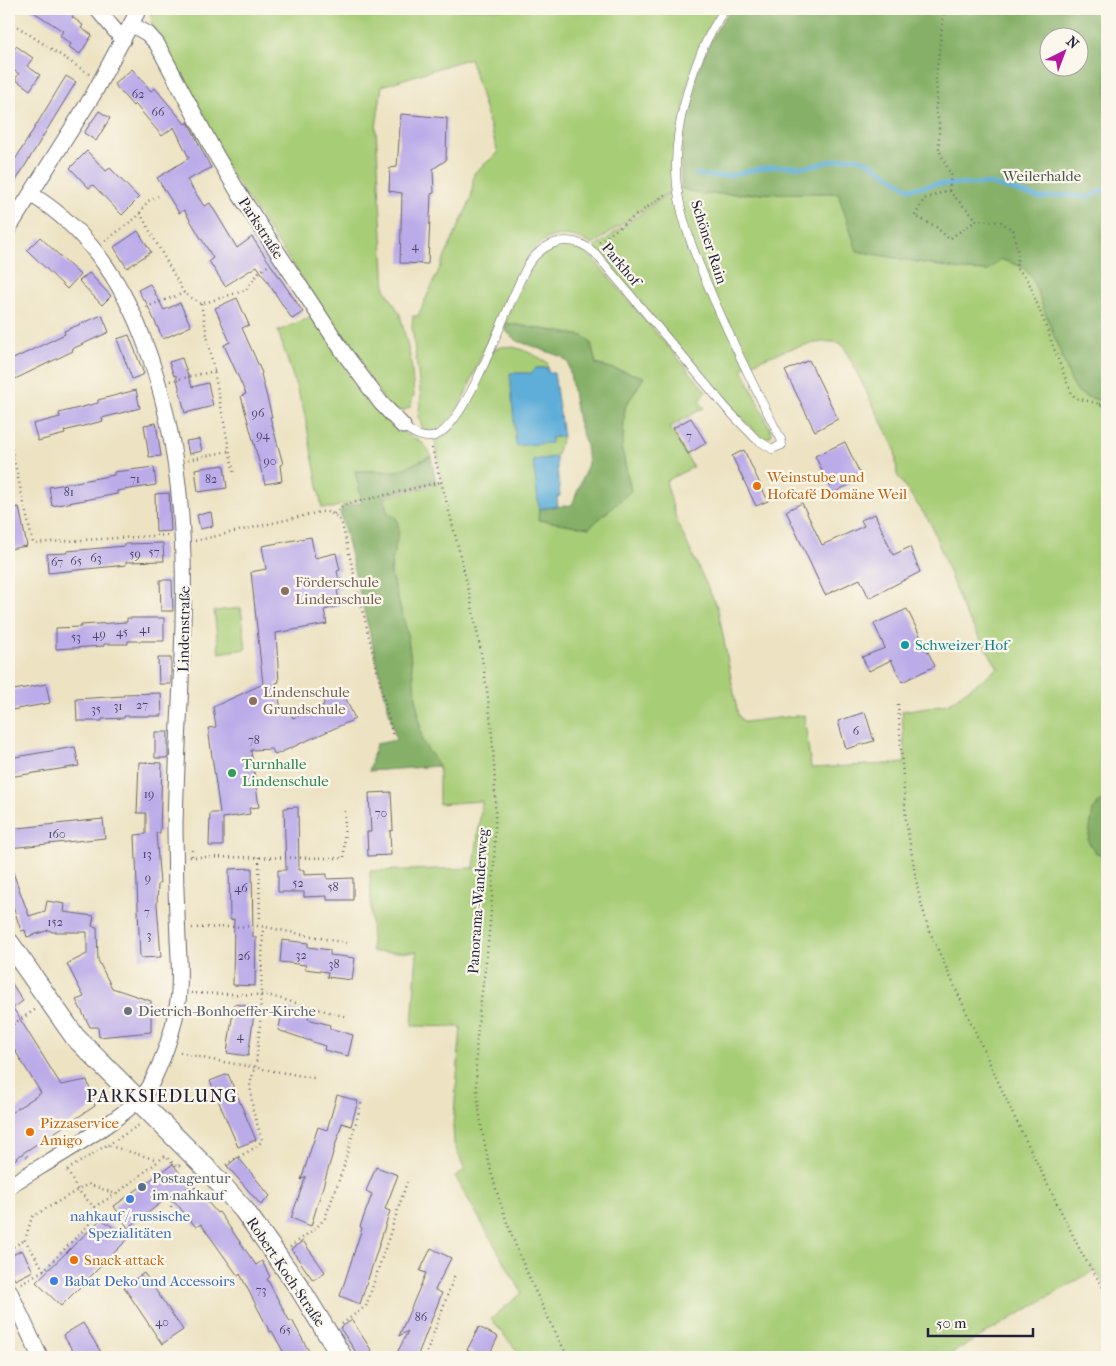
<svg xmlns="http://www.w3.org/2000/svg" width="1116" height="1366" viewBox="0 0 1116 1366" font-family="'IM FELL French Canon',serif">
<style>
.green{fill:#a8cd77;stroke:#657859}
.forest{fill:#86b068;stroke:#546952;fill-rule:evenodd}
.water{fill:#5faed9;stroke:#40688a}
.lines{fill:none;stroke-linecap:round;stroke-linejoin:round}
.stream{stroke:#5faed9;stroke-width:4.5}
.building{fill:#bbabe9}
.lane-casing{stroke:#69666b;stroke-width:9}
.street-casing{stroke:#69666b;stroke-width:17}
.secondary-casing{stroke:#69666b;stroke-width:22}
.path{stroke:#69666b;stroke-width:2.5;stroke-dasharray:1 4;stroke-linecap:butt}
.lane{stroke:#fff;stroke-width:8}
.street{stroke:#fff;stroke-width:15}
.secondary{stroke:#fff;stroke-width:20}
.food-dot{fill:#e8710a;stroke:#fbf7ec;stroke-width:2}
.education-dot{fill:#8d6e63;stroke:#fbf7ec;stroke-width:2}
.culture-dot{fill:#0f9aa8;stroke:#fbf7ec;stroke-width:2}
.leisure-dot{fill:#2e9e5b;stroke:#fbf7ec;stroke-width:2}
.worship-dot{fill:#6b7280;stroke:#fbf7ec;stroke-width:2}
.service-dot{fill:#5c6f8a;stroke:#fbf7ec;stroke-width:2}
.shop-dot{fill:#3f7fe0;stroke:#fbf7ec;stroke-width:2}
.labels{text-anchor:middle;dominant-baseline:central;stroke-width:4.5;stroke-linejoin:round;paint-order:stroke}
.number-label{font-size:12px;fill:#484466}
.park-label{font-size:15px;fill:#4a554d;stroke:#fbf7ec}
.street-label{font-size:15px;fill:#22223b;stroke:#fbf7ec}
.food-label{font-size:15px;fill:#c56008;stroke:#fbf7ec;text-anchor:start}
.education-label{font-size:15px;fill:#785e54;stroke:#fbf7ec;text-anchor:start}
.culture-label{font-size:15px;fill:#0d838f;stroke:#fbf7ec;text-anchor:start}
.leisure-label{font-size:15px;fill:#27864d;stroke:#fbf7ec;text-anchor:start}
.worship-label{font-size:15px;fill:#5b616d;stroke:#fbf7ec;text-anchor:start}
.service-label{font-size:15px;fill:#4e5e75;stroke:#fbf7ec;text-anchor:start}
.shop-label{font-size:15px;fill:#366cbe;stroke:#fbf7ec}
.quarter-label{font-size:18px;letter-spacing:1px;fill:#22223b;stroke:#fbf7ec}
</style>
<rect width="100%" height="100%" fill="#fbf7ec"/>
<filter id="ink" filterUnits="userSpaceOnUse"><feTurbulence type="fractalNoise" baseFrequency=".02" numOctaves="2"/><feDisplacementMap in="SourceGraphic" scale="10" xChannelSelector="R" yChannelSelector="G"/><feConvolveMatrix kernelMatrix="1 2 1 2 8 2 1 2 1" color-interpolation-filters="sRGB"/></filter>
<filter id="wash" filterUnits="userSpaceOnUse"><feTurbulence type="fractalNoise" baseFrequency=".0096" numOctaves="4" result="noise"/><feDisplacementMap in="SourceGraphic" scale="20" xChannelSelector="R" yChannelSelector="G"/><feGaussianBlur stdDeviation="1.12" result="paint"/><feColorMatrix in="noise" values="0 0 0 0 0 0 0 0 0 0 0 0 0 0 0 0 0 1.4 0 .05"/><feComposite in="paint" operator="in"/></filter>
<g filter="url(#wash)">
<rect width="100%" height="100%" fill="#ede3c3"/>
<path class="green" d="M150,9H721L702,42L686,87L675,187L592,245C578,236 561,231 545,240C514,259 479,368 460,405C453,415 437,442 423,429L418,416L421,397L412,327L413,316H418L471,199L474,173L498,153L470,58L382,86L376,128L385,289L400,314L411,361L414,395L410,407L403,411H396L389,407L231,174L153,30Z
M681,188L700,194L838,193L858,251L962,270L988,271L1000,259L1023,267L1032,278L1084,396L1105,402L1107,406V797L1097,804L1095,852L1107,857V1288L1095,1270L945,1357H522L491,1319L522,1293L455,1176L465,1170L454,1144L453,1125L461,1027L412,1026L417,952H372L370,871L474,868L482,801L439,804V766L422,741L407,632L391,575L397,519L387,512L385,497L442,483L435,440L446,433L459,419L494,350C510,340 532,354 547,362L548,368H536L551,443V438L563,436L556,457L534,460L539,508L538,520L631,491L622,450L625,407L644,377L596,364L591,343L584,336L505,323C508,312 514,301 519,291C534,261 553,227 590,255L706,391L699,401L704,408L670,427L693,467L666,481L677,522L718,609L738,715L744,722L804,715L811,768L905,763L902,711L948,704L998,668L964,612L931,524L897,475L895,449L843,345C824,333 762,358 742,368L772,433L771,436L763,439L714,390L594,248L666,195Z
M313,316L396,427C410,439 425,438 431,456L398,471H355L362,499L332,508H322L304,411L278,331Z
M241,608L246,649L219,653L214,611Z"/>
<path class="forest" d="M730,9H1107V406L1105,402L1084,396L1074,389L1032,278L1023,267L1000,259L988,271L962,270L857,251L838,193L700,194L681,188C678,128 694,58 730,9ZM1048,38H1078V68H1048Z
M505,323L584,336L591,343L596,364L644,377L625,407L622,450L631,491L589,528L538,520L539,509L572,505L588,464L586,445L578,421L568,362L562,357L515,340L505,330Z
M431,456L436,482L384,495L387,512L397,519L399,530L390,571L407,632L422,741L439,766L369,771L376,744L396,740L340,512L342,507L362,502L355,471H398Z
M1107,797V857H1106L1095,852L1088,841L1093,810Z"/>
<path class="water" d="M536,368H548V373H554L563,436L551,438V443L516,446L510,373H532Z
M556,457L560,496L557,497L558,506L539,509L533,460Z"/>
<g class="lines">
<path class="stream" d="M696,174C730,181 740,170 772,167C785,165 798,168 811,166C828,163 848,154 865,160L910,189L935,184H990L1041,198L1064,195L1089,197L1107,188"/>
</g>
<g id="blocks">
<path class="building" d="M29,9H78L72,17L83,25L81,28L92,35L80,54L69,47L71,44L60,36L63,31Z
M16,46L33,58L27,66L40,75L30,90L15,79L19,74L9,67V57Z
M132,69L151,91L155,88L185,124L188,122L211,168L187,180L204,206L210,203L237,248L252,237L303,312L292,319L257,266L225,286L209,261L213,258L184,210L179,213L157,178L189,158L174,127L162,136L135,104L133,106L114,84Z
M66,76L76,82L9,192V166L13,159L15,160Z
M99,111L110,118L96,141L84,133Z
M401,114L447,118L446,160L433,169L434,193L431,194L428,264L400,263L402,193L389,191L390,168L397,167Z
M87,151L106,171L110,168L139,198L122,215L93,185L89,188L70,168Z
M138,231L151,252L127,268L114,247Z
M40,237L80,275L67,289L27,250Z
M89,273L111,296L102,305L79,281Z
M150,284L164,310L180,303L191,326L163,339L145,300L144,301L138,290Z
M237,298L249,325L242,328L262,373L261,374L272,417H270L283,464L280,465L282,481L265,484L241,396L246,394L224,345L230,342L215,308Z
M102,315L109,332L72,349L73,351L13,380L9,370V361L65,334L64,331Z
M129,335L144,374L132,379L117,339Z
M182,358L192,387L208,383L213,406L185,413L176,375L174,376L169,362Z
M809,360L838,419L815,431L785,371Z
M136,390L140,408L102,418L103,421L64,431L65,434L38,441L33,424L60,417L59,413L98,403V400Z
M691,418L706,443L688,454L673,428Z
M156,423L161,456L149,457L144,425Z
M199,439L202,451L189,454L186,441Z
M845,442L862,478L833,493L815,456Z
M744,450L768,501L756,506L732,456Z
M224,465L227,488L198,492L195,469Z
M154,467L156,485L117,491V494L52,506L49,487L114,475V472Z
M169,493L171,531L156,532L155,494Z
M802,503L822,545L864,526L861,520L875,514L893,555L910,547L920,572L869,598L860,579L825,595L786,511Z
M19,507L27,546L9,549V509Z
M211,512L213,526L200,529L197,515Z
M311,537L315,558L336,553L340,570L337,571L341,589L337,590L340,606L324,610L327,624L276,633L279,682L276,683L281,709L286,706L293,718L324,705L323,701L343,692L355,719L275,755L272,749L251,750L259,807L249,808L250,814L223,818V846H209L210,813H220L208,728L216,727L213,707L263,684L251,572L266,569L262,546Z
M163,543L164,561L126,562V565L48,573L47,554L67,553V551L125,546V544Z
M160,580H172L173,611H161Z
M907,609L935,666L902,682L891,660L869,671L862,657L885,648L874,624Z
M127,618H164V641H128V644H104V646L56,649V628L81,627V625L127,622Z
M158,658H171V684H159Z
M46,684L50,703L12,710V707H9V691Z
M161,693L162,716H124V718L102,719V721H77L76,699L124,696V694Z
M865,712L874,741L846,749L838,721Z
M155,732H168V758H155Z
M75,747L79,766L9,777V758Z
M139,762L162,763L160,833H156L160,884H158L157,904L161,957L140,958L135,835L146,834V813H137Z
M391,792L393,830L390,831L391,855L368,856L367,832H371L369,793Z
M298,807L299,870H304V875L327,874V879L353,878V900H327V896L304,897V892H278V870H286L284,808Z
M103,819L105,838L9,848V829Z
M9,867H11L29,916L45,911L47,901L65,904L64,912L94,916L92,926L97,927L98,960L112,988L151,1001V1032L99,1037L98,1027H90L76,1000L84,997L67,964L87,954V932H52L49,930L27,937L25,930L21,931L13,906L9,908Z
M252,868L253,937H256L255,986L233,985L234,919L230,920L229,869Z
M282,940L308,943V947L330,950V955L355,958L352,980L327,977L328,972L305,969L306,965L280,962Z
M9,979L23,1001L13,1008L61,1085L87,1080L95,1106L23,1153L9,1165V1114L41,1093L9,1041Z
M234,1004L255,1007L248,1056L227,1053Z
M284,1008L309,1015L308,1019L330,1025L329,1028L353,1035L348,1056L324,1050L325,1046L278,1030Z
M228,1074L256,1140L238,1147L210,1081Z
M337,1095L358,1101L351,1126L342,1123L311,1226L291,1218L306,1176L301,1180L318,1127L327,1130Z
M238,1157L270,1196L261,1205L227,1166Z
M173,1164L192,1190L195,1187L217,1213L219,1212L256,1265L262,1261L270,1277L267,1279L290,1322L292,1320L312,1357H286L272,1331L270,1332L240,1274L238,1276L201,1224L196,1227L170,1196L128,1228L114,1206Z
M376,1167L398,1175L385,1209L390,1211L360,1304L340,1296L362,1228L360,1227L372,1194L366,1191Z
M101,1219L129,1238L61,1306L36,1282Z
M303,1241L325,1272L313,1280L291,1249Z
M431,1248L451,1258L435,1290L442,1293L417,1357H395L408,1331L399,1336L426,1273L420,1271Z
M22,1250L33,1271L15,1280L9,1268V1257Z
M144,1273L183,1330L162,1344L124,1287Z
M352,1320L373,1353L366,1357H359L340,1328Z
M83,1323L104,1357H77L63,1335Z
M479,1327L498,1337L488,1357H481L467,1350Z"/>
</g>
</g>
<g filter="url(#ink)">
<use href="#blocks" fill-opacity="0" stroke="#69666b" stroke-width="1"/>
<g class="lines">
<g class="lane-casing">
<path id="lane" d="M403,426C413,433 423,440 435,436C469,424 508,298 529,263C547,239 572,233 595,253L727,409L756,439L772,449L782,445L781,439C757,393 735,348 715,302C699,265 682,226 677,186C671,130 693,55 725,9"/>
</g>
<g class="street-casing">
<path id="street" d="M97,9L123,40
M131,24L148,34L157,44L216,155L240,195L344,353L381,403L403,426
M9,228L93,95L139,9
M9,1186C40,1166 135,1114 150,1086C163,1060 174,1030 178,1001C181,981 179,960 178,939C176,902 175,864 175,827C178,662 205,496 143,338C121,280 86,228 32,195
M9,1290L40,1357"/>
</g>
<g class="secondary-casing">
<path id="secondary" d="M9,943L75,1037L208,1170L244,1210L299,1287L342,1357"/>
</g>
<path class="path" d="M944,9L936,77L937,97L935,112L939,120V150L951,175L949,190L924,199L915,216L935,226L949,239L977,220L1001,222L1013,230L1018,254L1016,268L1024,275L1030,285L1071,393L1076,398L1100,404L1107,413
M9,21L89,74
M949,191L977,220
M140,213L184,293L201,304L246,290L259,272L269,265
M105,241L137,217L148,201L158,196
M599,242L667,193
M201,304L234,474
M146,307L184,293
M170,381L215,371
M1100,404L1107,401
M9,439L33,543L169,535
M432,448C460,551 489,658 494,765C497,824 494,884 488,943C484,983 476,1024 476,1064C477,1169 521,1267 568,1357
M188,460L228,451
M334,514L344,505L440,482
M195,541L320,512C331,511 337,515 342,524L393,737
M898,704L906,821L919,896L929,930L1011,1110L1082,1254L1107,1294
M192,856V848
M190,857L344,858L345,809
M259,857L260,926
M192,928L260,926L346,943
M191,993L267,995L347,1017
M9,1027L36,1009
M180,1052L207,1059L314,1078
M108,1145L139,1125
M22,1154L30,1158
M226,1165C235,1157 258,1149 262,1140L253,1111L250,1084L256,1064L260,1025L263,928
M67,1170L107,1145L157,1160
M94,1207L116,1194
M171,1207L172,1201L196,1181
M290,1247L317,1227L325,1218L342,1172L362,1101
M9,1249L25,1240
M44,1270L25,1240L32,1217L88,1184L116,1194L165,1156L177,1167L181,1164
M21,1283L44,1270L96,1217L94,1207L77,1189L66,1168
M342,1324L366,1306L407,1182
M425,1357L455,1274"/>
<use href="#lane" class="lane"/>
<use href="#street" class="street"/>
<use href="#secondary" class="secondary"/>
</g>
</g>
<g class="food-dot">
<circle cx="757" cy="486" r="5"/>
<circle cx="30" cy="1132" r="5"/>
<circle cx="74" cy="1260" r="5"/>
</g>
<g class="education-dot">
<circle cx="285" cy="591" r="5"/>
<circle cx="253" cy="701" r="5"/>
</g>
<circle class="culture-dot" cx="905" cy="645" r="5"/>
<circle class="leisure-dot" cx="232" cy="773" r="5"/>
<circle class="worship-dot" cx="128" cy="1011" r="5"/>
<circle class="service-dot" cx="142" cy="1187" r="5"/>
<g class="shop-dot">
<circle cx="130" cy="1199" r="5"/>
<circle cx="54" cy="1281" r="5"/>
</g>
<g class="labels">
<g class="number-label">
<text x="138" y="94">62</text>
<text x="158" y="112">66</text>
<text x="415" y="246">4</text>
<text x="258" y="413">96</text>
<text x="263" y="435">94</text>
<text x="689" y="436">7</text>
<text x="270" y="461">90</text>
<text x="135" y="479">71</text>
<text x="211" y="479">82</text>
<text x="69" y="492">81</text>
<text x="154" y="552">57</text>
<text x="135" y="554">59</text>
<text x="96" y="558">63</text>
<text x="76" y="561">65</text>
<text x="57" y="562">67</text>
<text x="145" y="629">41</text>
<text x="122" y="632">45</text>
<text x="99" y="634">49</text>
<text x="76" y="637">53</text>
<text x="142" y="705">27</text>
<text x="118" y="706">31</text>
<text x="96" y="709">35</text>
<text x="856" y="731">6</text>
<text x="254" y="740">78</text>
<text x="149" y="794">19</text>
<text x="381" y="813">70</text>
<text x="57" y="834">160</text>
<text x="147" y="854">13</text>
<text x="148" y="878">9</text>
<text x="298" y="883">52</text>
<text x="333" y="887">58</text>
<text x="241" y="888">46</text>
<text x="147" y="912">7</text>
<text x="55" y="922">152</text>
<text x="149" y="935">3</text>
<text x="301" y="955">32</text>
<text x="244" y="956">26</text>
<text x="334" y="964">38</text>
<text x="240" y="1036">4</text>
<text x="261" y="1290">73</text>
<text x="421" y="1317">86</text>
<text x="162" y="1322">40</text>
<text x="285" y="1330">65</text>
</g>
<g class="park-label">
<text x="1042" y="176">Weilerhalde</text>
</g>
<g class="street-label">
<text transform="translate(261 228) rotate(57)">Parkstraße</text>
<text transform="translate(709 242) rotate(72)">Schöner Rain</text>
<text transform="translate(621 264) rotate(50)">Parkhof</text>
<text transform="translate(184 629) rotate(-89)">Lindenstraße</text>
<text transform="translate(478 901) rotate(-86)">Panorama-Wanderweg</text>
<text transform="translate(286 1272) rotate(56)">Robert-Koch-Straße</text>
</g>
<g class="food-label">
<text x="767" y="477">Weinstube und<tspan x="767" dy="17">Hofcafé Domäne Weil</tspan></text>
<text x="40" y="1123">Pizzaservice<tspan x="40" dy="17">Amigo</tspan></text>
<text x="84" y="1260">Snack-attack</text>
</g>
<g class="education-label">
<text x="295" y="582">Förderschule<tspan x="295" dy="17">Lindenschule</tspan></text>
<text x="263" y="692">Lindenschule<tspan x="263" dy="17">Grundschule</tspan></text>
</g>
<g class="culture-label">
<text x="915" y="645">Schweizer Hof</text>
</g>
<g class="leisure-label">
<text x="242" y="764">Turnhalle<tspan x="242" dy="17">Lindenschule</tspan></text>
</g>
<g class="worship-label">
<text x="138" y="1011">Dietrich-Bonhoeffer-Kirche</text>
</g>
<g class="service-label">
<text x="152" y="1178">Postagentur<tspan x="152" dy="17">im nahkauf</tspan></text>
</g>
<g class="shop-label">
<text x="130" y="1216">nahkauf / russische<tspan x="130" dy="17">Spezialitäten</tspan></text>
<text x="64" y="1281" text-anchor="start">Babat Deko und Accessoirs</text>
</g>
<g class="quarter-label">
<text x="162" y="1096">PARKSIEDLUNG</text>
</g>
</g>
<rect width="1116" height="1366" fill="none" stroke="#fbf7ec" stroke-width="30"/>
<g transform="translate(1064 52) rotate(42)"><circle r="24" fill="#fbf7ec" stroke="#a4a2a5"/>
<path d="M0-4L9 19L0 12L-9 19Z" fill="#b5179e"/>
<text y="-8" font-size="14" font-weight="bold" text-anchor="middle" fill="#22223b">N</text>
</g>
<path d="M928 1328v8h105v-8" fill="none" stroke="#22223b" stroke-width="2.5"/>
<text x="936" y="1328" font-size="15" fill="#22223b" stroke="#fbf7ec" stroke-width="4" paint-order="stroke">50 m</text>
</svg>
